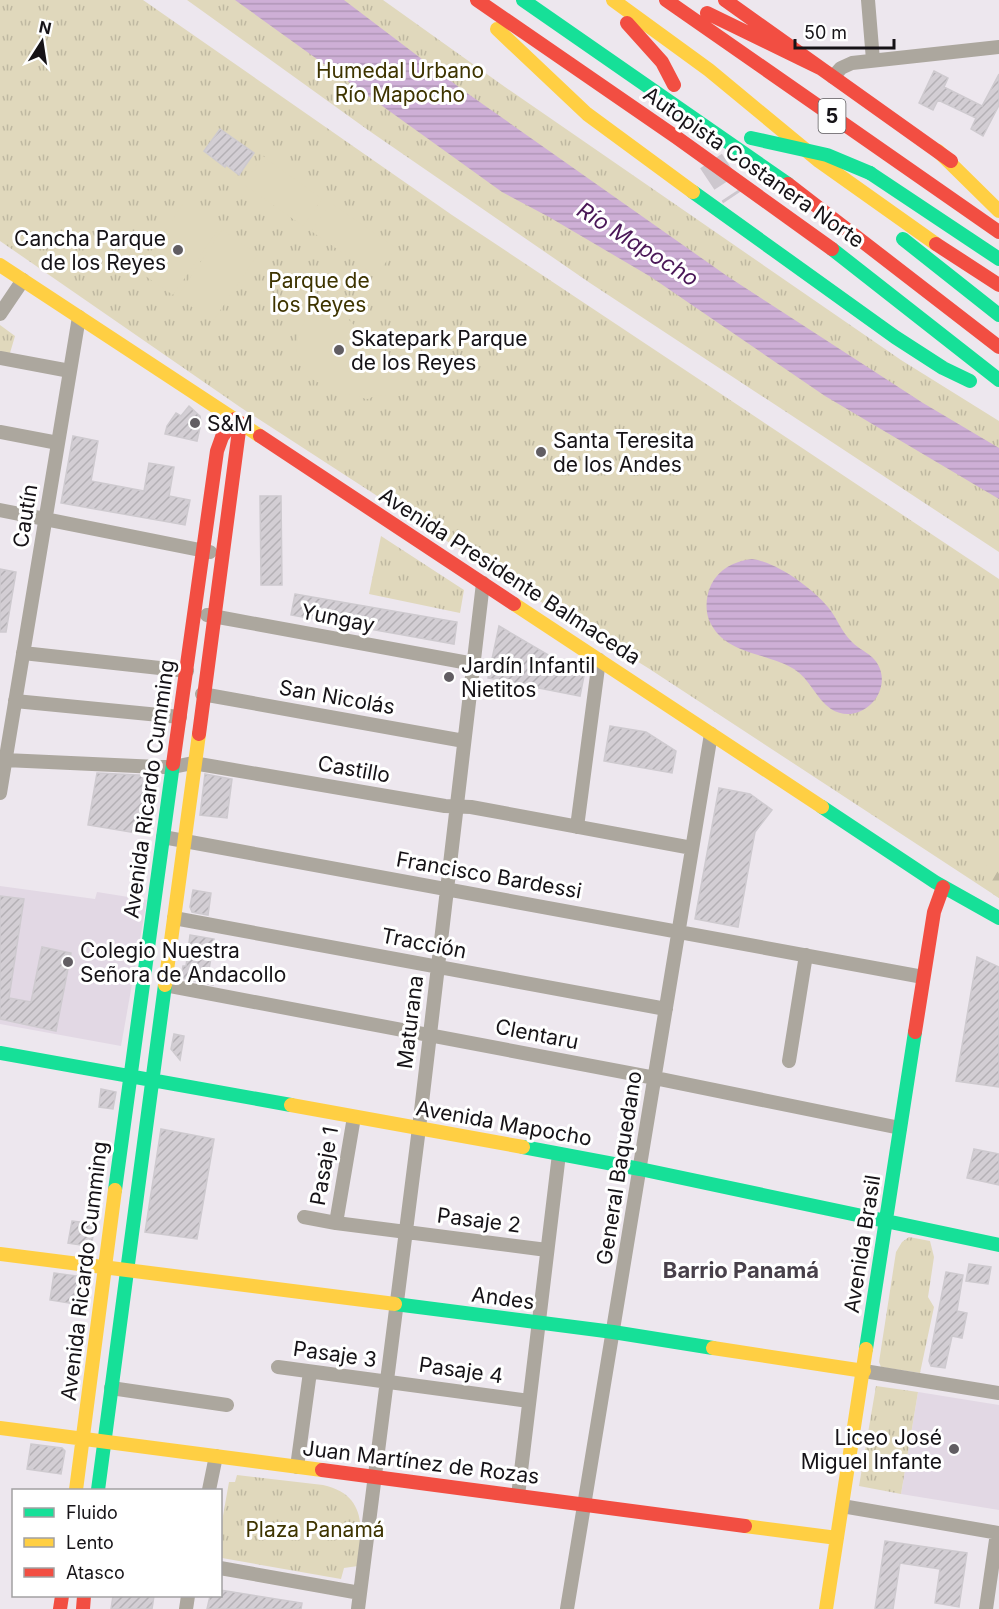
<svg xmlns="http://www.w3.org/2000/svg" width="999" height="1609" viewBox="0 0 999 1609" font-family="Inter,sans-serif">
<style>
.built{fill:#e2d8e4}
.grass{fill:url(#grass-tufts)}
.forest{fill:url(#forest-firs)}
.pitch{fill:#e0d8bc}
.water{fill:url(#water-rules)}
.building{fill:url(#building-hatch);stroke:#cecacf;stroke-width:1.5}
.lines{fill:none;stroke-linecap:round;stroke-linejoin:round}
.highway-tunnel{stroke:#cdc7ce;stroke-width:26;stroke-dasharray:26 13;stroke-linecap:butt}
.street{stroke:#aca79e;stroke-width:14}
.fast{stroke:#16e098;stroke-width:14}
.slow{stroke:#ffcf43;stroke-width:14}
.jam{stroke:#f24e42;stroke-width:14}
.fast-bridge{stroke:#16e098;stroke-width:14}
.poi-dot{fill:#615d62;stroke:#fff;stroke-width:2}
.labels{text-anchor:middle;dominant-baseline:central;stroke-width:6;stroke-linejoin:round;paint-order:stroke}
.shield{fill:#fff;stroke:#5c5a5d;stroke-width:1.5}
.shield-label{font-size:20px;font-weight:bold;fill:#161317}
.park-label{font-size:21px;fill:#3e3400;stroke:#fff}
.street-label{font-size:21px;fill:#161317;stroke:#fff}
.poi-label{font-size:21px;fill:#161317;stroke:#fff;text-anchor:start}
.water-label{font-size:22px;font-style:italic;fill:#4a1757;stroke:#fff}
.neighbourhood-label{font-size:22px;font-weight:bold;fill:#48404a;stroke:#fff}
</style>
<defs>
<pattern id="grass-tufts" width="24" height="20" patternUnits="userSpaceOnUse" patternTransform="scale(1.5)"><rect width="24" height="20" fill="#e0d8bc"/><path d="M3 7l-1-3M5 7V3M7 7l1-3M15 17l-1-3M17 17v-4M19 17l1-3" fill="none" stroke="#bfb8a1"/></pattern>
<pattern id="forest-firs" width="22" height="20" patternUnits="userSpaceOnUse" patternTransform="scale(1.5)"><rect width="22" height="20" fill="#e0d8bc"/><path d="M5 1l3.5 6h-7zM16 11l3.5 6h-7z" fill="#bfb8a1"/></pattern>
<pattern id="water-rules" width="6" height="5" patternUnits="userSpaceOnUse" patternTransform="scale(1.5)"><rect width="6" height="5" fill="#ceafd6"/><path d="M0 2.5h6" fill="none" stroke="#b096b7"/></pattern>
<pattern id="building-hatch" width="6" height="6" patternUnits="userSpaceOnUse" patternTransform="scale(1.5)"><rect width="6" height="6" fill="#d3ced4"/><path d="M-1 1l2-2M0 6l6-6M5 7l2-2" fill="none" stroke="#b4b0b5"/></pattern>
</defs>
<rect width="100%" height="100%" fill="#ede7ee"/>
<path class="built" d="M0,886L95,899L97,892L147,900L121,1046L0,1024Z
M918,1392L999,1405V1510L901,1494Z"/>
<path class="grass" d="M0,0H143L452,215L999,579V898L648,668L533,597L240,407L0,241Z
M187,0H383L505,87L901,360L999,421V552L590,283L368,130Z
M0,325L15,336L10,353L0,352Z
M381,536L464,590L460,613L369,594Z
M909,1237L930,1241L934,1257L928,1297L934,1307L920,1373L881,1367L879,1362L896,1252L902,1242Z
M876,1386L918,1392L901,1494L859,1486Z
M237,1475L323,1485C368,1495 362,1530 358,1566L344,1568L341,1579L222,1558L221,1527L229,1482H235Z"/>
<path class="forest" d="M999,855V898L993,894L984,880L985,869L991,857Z"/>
<path class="pitch" d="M263,156L322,199L303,226L243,184Z
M331,203L396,248L376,276L311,231Z
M183,204L219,228L173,295L138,271Z
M222,230L258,254L213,321L177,297Z
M327,306L336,307L368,339L372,340L400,364C398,375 403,373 410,380L408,388L403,395C389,399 382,391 368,399C363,399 359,396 354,395C343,393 335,396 324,389L323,385L306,376L302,365L305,363L296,354L298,335L296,327L302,326L311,310L318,311Z"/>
<path class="water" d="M235,0H344L464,91L727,276L923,403L999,448V499L825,396L651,277L549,217L502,192Z
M752,559C777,562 812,588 828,607C837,618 841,631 851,641C860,651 875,654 880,669C890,697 857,726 831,709C816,699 810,679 794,669C766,652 724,655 709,620C705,609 706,596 711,585C719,569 734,561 752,559Z"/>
<path class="building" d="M934,71L948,78L944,87L982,106L999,74V105L983,136L971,129L976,118L938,100L933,110L919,103Z
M220,129L254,153L239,175L226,165L225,167L204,151Z
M189,406L200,416L201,423L197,441L165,434L167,426L176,413L181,416Z
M73,436L98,441L91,481L144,491L149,463L174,467L169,496L190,500L185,525L61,503Z
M260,496H281L282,585H261Z
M0,569L16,572L6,632H0Z
M295,594L457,622L454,644L291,615Z
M499,626L584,676L580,696L488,678Z
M610,726L646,732L676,751L672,773L604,761Z
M97,773L158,776L148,835L88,825Z
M205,774L232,779L227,818L200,815Z
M719,788L750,794L772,810L755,832L738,927L695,919Z
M193,890L211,893L208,915L192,912L190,907Z
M0,896L24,899L9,998L31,1002L42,947L71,953L56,1031L0,1019Z
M190,935L214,939L209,970L215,971L213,985L181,978L183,966H186Z
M977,957L999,967V1087L956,1081Z
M174,1034L184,1036L180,1060L171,1049Z
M101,1089L116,1092L113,1109L99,1107Z
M161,1129L214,1139L197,1239L145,1232Z
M974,1149L999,1154V1185L967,1178Z
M72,1221L95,1224L92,1242L88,1246L68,1243Z
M969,1264L991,1267L988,1284L966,1281Z
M946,1272L963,1275L957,1311L967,1313L962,1338L952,1336L945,1368L931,1366L929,1361Z
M54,1273L83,1277L85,1280L81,1305L50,1300Z
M31,1444L62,1448L65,1451L61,1474L27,1469Z
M885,1541L967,1553L959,1607L935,1603L940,1569L900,1563L893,1609H875Z
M220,1590L302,1603L301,1609H207L210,1596H220Z
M113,1596H154L152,1609H111Z"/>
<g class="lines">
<path class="highway-tunnel" d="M711,161L734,196"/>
<path class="street" d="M868,0L873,60
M833,77L841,68L852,63L999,47
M0,314L23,280
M0,358L70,371
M0,432L58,443
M0,510L210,552
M207,615L474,664
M23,653L187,671
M202,694L464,741
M15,701L180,717
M5,760L158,767H173L193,763L445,806L471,807L692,848
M0,793L79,317
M577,827L599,660
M163,837L923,977
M174,918L666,1009
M165,985L655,1078L900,1128
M789,1061L806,955
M304,1217L336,1223L547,1250
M336,1223L354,1117
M278,1367L529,1401
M864,1371L999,1393
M111,1388L227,1405
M297,1467L310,1372
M209,1490L216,1456
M518,1496L559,1154
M842,1506L999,1533
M220,1568L360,1593
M186,1609L188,1596
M358,1609L419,1128L483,583
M567,1609L711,734
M986,1609L997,1533"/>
<path class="fast" d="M523,0L788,184
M870,173L999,259
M693,192L895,337L943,368L970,381
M903,239L999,315
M832,249L999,380
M822,807L935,882L999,918
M0,1053L291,1105
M523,1147L640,1169L999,1245
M115,1190L173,764
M395,1304L613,1332L713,1348
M866,1349L915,1032
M98,1490L165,985"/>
<path class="slow" d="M613,0L709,70L819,161L936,244
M497,29L587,114L693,192
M938,151L999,211
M0,265L260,436
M514,604L822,807
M165,985L199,734
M291,1105L523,1147
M0,1254L395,1304
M713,1348L864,1371
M0,1428L322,1470
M76,1490L115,1190
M745,1526L837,1538
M826,1609L866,1349"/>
<path class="jam" d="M477,0L676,137L832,249
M666,0L999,232
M725,0L951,161
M707,13L822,69
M627,23L662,62L674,85
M788,184L999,347
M936,244L999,285
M260,436L514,604
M199,734L240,423
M173,764L217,451L222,437L235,419
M915,1032L934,912L943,887
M322,1470L745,1526
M60,1609L62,1596
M83,1609L84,1596"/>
<path class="fast-bridge" d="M751,138L827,155L870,173"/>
</g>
<g class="poi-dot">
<circle cx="178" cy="250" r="6"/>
<circle cx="339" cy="350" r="6"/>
<circle cx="195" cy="423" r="6"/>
<circle cx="541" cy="452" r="6"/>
<circle cx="449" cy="677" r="6"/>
<circle cx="68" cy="962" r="6"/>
<circle cx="954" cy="1449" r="6"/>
</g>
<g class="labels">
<rect class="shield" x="818.5" y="99" width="27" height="34" rx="4.5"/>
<g class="shield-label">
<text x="832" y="116">5</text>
</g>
<g class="park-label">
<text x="400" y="70">Humedal Urbano<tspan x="400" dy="24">Río Mapocho</tspan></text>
<text x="319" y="280">Parque de<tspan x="319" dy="24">los Reyes</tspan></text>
<text x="315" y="1529">Plaza Panamá</text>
</g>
<g class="street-label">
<text transform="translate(754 167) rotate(35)">Autopista Costanera Norte</text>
<text transform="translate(25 516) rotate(-81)">Cautín</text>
<text transform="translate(510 576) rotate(33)">Avenida Presidente Balmaceda</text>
<text transform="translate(338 618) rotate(11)">Yungay</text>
<text transform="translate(337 697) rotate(10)">San Nicolás</text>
<text transform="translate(354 769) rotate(10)">Castillo</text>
<text transform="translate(149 789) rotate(-82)">Avenida Ricardo Cumming</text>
<text transform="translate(489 875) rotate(10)">Francisco Bardessi</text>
<text transform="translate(424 943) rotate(11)">Tracción</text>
<text transform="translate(410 1022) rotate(-83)">Maturana</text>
<text transform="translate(537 1034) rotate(11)">Clentaru</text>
<text transform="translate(504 1123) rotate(10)">Avenida Mapocho</text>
<text transform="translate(324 1166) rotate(-80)">Pasaje 1</text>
<text transform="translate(619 1168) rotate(-81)">General Baquedano</text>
<text transform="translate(479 1220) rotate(7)">Pasaje 2</text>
<text transform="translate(862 1244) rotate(-81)">Avenida Brasil</text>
<text transform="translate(84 1271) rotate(-83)">Avenida Ricardo Cumming</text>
<text transform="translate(503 1298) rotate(7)">Andes</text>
<text transform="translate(335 1354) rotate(8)">Pasaje 3</text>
<text transform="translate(461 1370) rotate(8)">Pasaje 4</text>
<text transform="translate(421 1462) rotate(7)">Juan Martínez de Rozas</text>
</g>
<g class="poi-label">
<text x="166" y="238" text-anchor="end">Cancha Parque<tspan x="166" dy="24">de los Reyes</tspan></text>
<text x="351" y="338">Skatepark Parque<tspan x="351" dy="24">de los Reyes</tspan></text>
<text x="207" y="423">S&amp;M</text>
<text x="553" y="440">Santa Teresita<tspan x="553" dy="24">de los Andes</tspan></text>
<text x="461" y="665">Jardín Infantil<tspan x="461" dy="24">Nietitos</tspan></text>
<text x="80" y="950">Colegio Nuestra<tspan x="80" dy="24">Señora de Andacollo</tspan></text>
<text x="942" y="1437" text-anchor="end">Liceo José<tspan x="942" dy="24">Miguel Infante</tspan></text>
</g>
<g class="water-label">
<text transform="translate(638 244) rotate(32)">Río Mapocho</text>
</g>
<g class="neighbourhood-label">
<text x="741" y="1270">Barrio Panamá</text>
</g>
</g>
<rect x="12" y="1489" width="210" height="108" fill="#ffffff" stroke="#a2a1a2" stroke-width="1.5"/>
<rect x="24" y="1508" width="30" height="9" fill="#16e098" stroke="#a2a1a2" stroke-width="1.5"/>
<text x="66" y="1519" font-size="18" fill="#161317">Fluido</text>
<rect x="24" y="1538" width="30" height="9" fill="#ffcf43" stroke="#a2a1a2" stroke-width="1.5"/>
<text x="66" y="1549" font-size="18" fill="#161317">Lento</text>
<rect x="24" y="1568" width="30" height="9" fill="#f24e42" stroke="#a2a1a2" stroke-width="1.5"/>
<text x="66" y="1579" font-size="18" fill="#161317">Atasco</text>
<g transform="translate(42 42) rotate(12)" stroke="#ffffff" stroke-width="4.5" paint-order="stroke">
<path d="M0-4.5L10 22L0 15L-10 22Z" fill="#161317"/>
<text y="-9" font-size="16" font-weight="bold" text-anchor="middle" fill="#161317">N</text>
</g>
<path d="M795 39v9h99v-9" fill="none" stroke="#161317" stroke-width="3"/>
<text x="804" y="39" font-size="18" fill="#161317" stroke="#ffffff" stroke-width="4.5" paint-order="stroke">50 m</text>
</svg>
